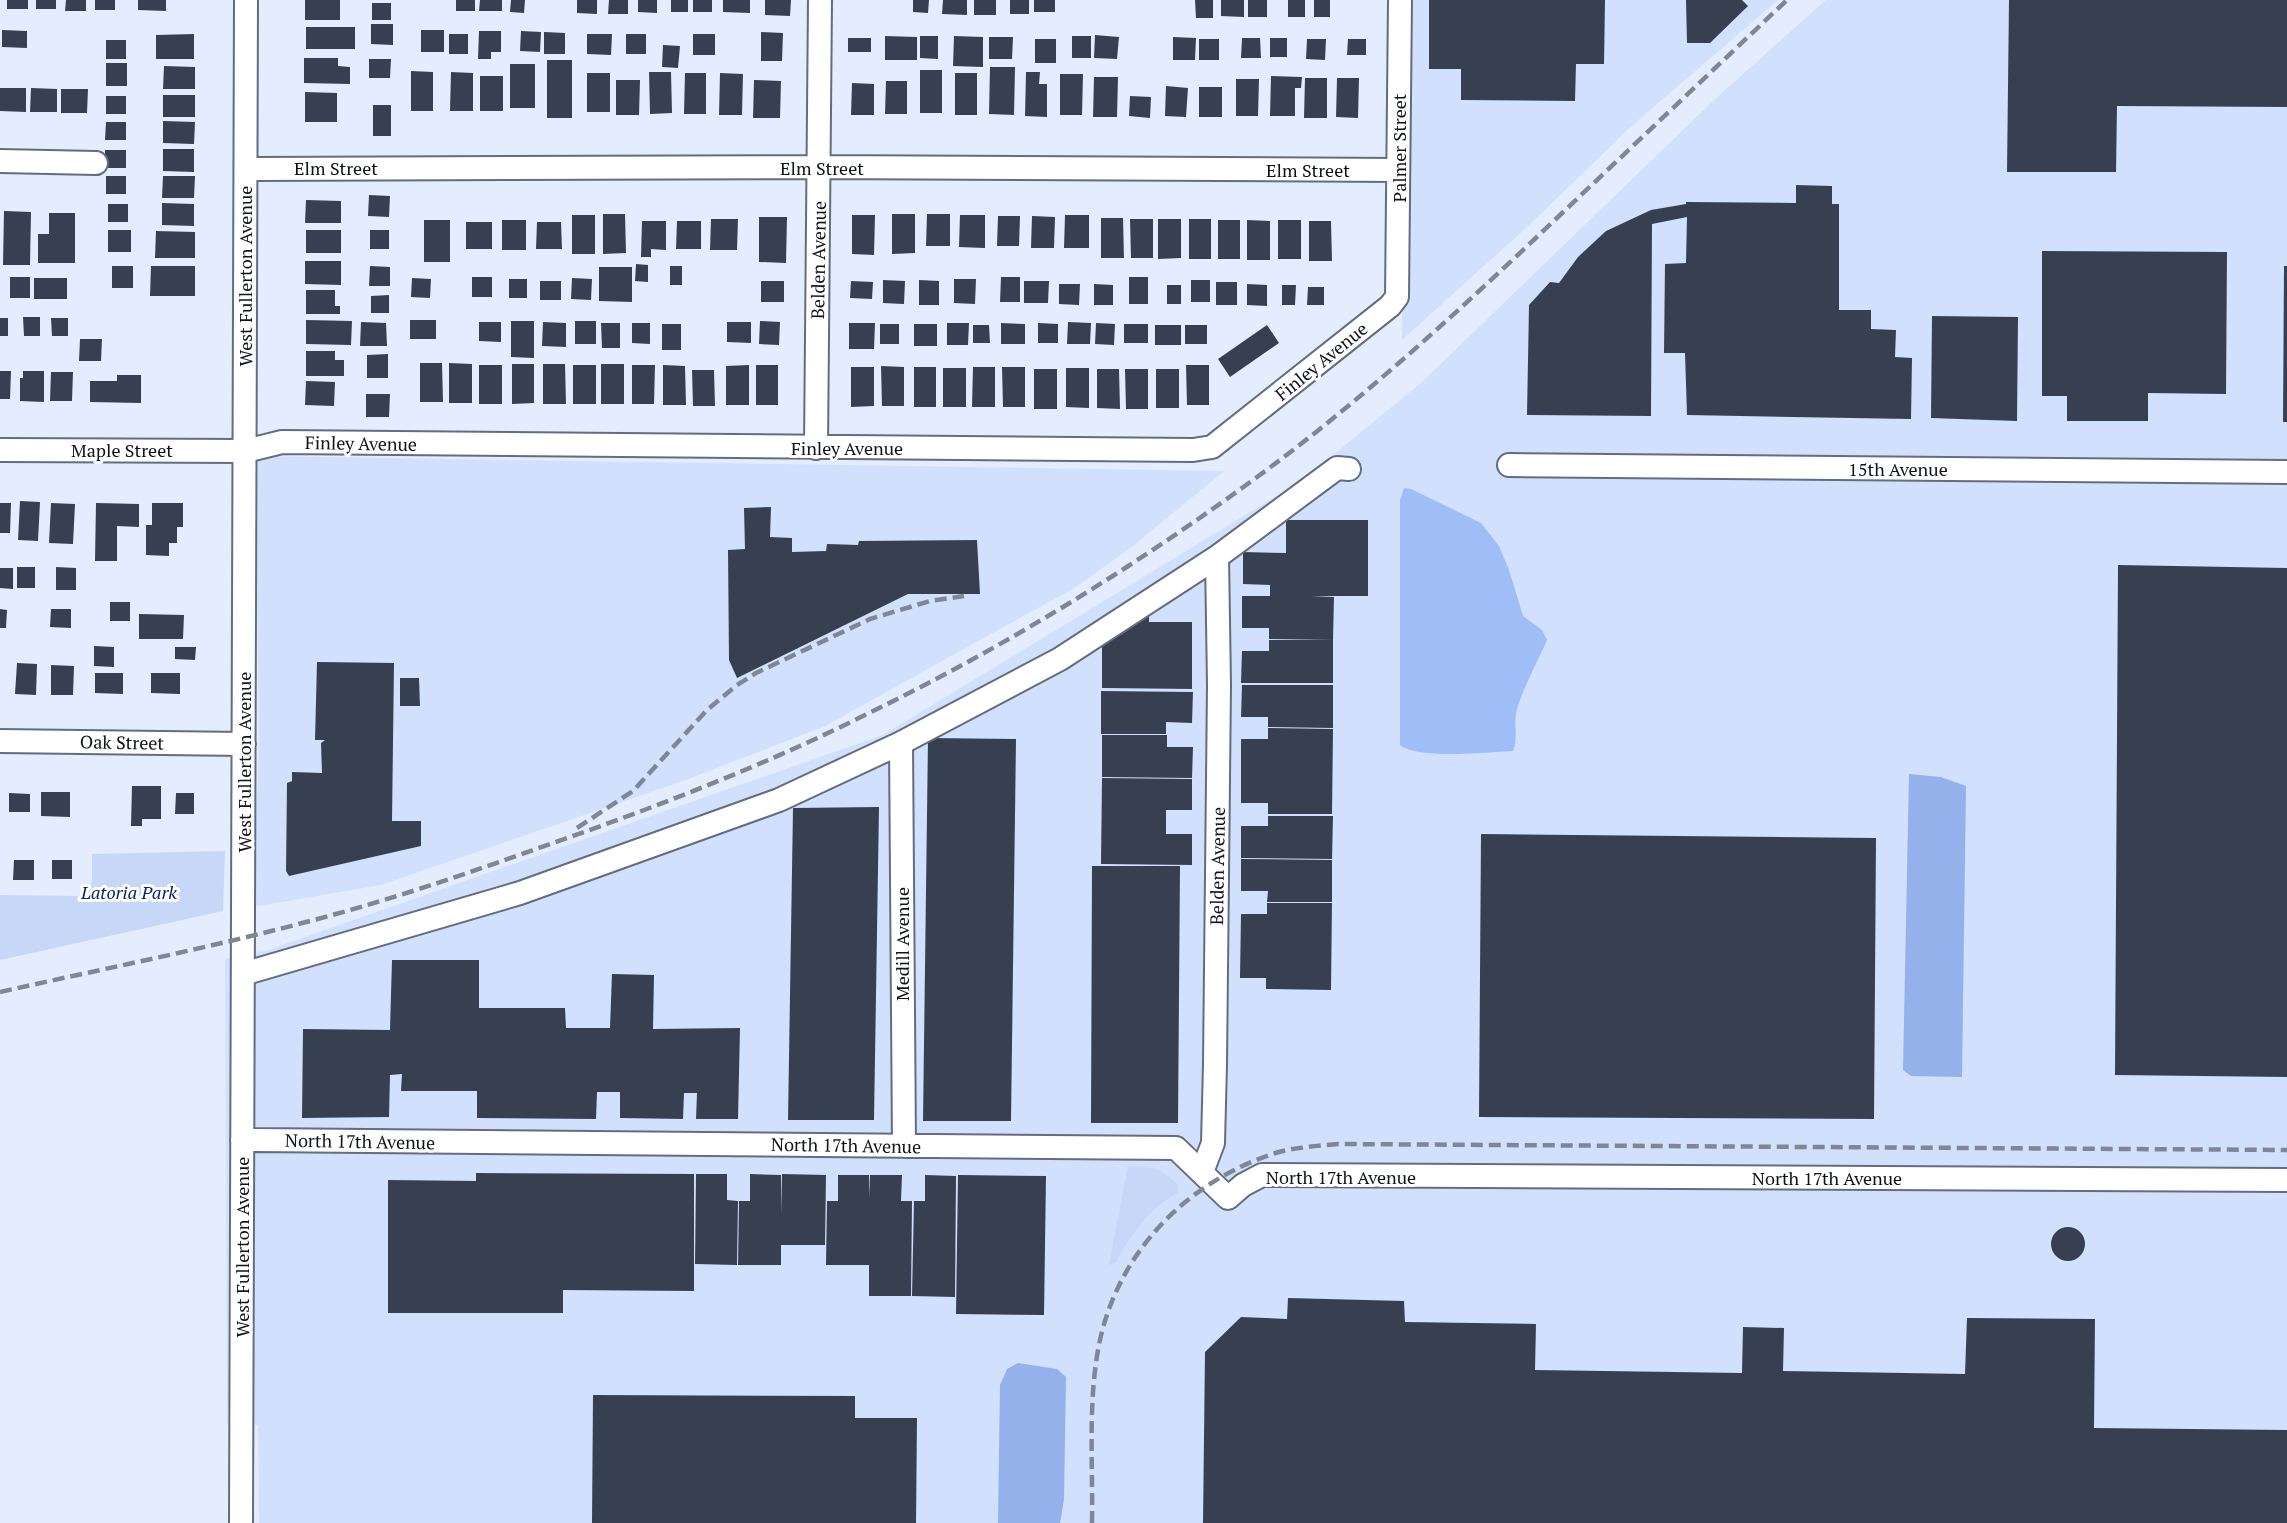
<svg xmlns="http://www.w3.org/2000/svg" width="2287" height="1523" viewBox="0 0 2287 1523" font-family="'PT Serif',serif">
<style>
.built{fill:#d1e0fd}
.green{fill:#c7d7f8}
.forest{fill:#9fbdf7}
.water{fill:#94b1eb}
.building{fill:#374051}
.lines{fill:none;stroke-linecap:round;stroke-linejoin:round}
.minor-casing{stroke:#636d80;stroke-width:26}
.minor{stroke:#fff;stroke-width:22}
.rail{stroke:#808794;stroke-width:4.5;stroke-dasharray:12 6;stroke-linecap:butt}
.labels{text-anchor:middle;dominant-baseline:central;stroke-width:6;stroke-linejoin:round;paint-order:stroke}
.street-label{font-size:18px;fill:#0f121a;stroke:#fff}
.park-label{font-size:18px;font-style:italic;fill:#0a2566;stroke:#fff}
</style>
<rect width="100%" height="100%" fill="#e3edfe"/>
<path class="built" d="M1404,0H1778L1635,123L1527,227L1402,340Z
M1826,0H2287V1523H259L258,1425L227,1423L225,959L265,951L883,735L1303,480L1422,382L1714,100Z
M256,456L1224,471L1133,546L1076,587L825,726L683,781L381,885L252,907L259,752Z"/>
<path class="green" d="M225,851L223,911L0,960V895L82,896L92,882V854Z
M1128,1166C1155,1167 1158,1166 1178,1185V1193C1149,1207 1131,1235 1116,1262L1111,1265L1109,1264Z"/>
<path class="forest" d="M1404,488L1411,489L1481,523L1499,546L1509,570L1523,616L1542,630L1547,640C1538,661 1520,693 1516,714C1514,727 1518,739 1513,751C1487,752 1420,760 1400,745V500Z"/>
<path class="water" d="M1909,774L1941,777L1966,786L1962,1077L1911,1076L1903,1070Z
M1018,1363L1057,1369L1066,1377L1064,1499L1060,1523H998L1000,1385L1007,1369Z"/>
<path class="building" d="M7,0H28V9H7Z
M36,0H56V9H36Z
M66,0H86V11H65Z
M95,0H115V10H95Z
M138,0H166V11L138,10Z
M305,0H340V20H305Z
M456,0H475V11H456Z
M480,0H502V11H479Z
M511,0H525L524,13L510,12Z
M577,0H597V14L577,13Z
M609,0H628V14H608Z
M638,0H657V13L638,12Z
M671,0H688V12H671Z
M693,0H712V12H693Z
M723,0H750V13L723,12Z
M765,0H791L790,16L765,15Z
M913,0H929L928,13L913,12Z
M943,0H967V15L942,14Z
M974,0H996V15H974Z
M1010,0H1029V14H1010Z
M1034,0H1055V12H1034Z
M1195,0H1213V18H1196Z
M1221,0H1244V17L1221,16Z
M1248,0H1267V17H1248Z
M1288,0H1305V17H1288Z
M1314,0H1330V17H1314Z
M1429,0H1605L1604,64H1576L1575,101L1461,100V69H1429Z
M1686,0H1742L1748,6L1710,43H1687Z
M2009,0H2287V107L2117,106L2116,172H2007Z
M372,3H391V20H372Z
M371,24H393V45L371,44Z
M306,27H355V49H306Z
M2,30L27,31V48L2,47Z
M421,30H444V52H421Z
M479,31H501V52H491V59H478Z
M521,31L541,32L540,52L520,51Z
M544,32L565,33V54H544Z
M761,32L783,33L782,61H761Z
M194,34V59H156V35Z
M449,34H468V54H449Z
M587,34H612L611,55L587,54Z
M626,34H646V54H626Z
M693,34H715V55H693Z
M1095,35L1119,37L1117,59L1094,58Z
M885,36L917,37V60H885Z
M920,36H938V59L920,58Z
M954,36L983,37V67L953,66Z
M1072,36H1091V58H1072Z
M989,37H1013L1012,59H989Z
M1173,37L1196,38L1195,60H1173Z
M848,38H871V52H848Z
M1242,38H1260L1261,58H1241Z
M1270,38H1287V57H1270Z
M1035,39H1056V63H1035Z
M1199,39H1219V60H1199Z
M1307,39H1326L1325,60L1306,59Z
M1348,39H1366V55H1347Z
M106,40H126V59H106Z
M663,45L680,46L678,68L662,67Z
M304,58H338V66L350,67V84L304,83Z
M369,59H391L390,78H369Z
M547,60H572V118H547Z
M106,63H127V86H106Z
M510,64H535V108H510Z
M164,66L195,67V89H163Z
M990,67H1015L1014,115L989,114Z
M920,70H942V113H920Z
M411,71L433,72V111H411Z
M451,72L473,73V111H450Z
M649,72H671L672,113L650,114Z
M1026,72H1040L1039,84H1047V117L1025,116Z
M587,73H610V112H587Z
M685,73H706V114H684Z
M720,73L743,74L742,115H719Z
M955,73H977V115H955Z
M1060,74H1083L1082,115H1060Z
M480,76H503V111H480Z
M1271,76L1302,77L1301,88H1295V116H1270Z
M1094,77H1118L1117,117H1093Z
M1305,78H1327V118H1304Z
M1337,78H1359L1358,118L1336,117Z
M1236,79H1259L1258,116H1236Z
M616,80H640L639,115H616Z
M754,80L781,81L780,118H753Z
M886,81H907V114H885Z
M852,83L874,84V115H851Z
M1166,86L1188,88L1186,117L1165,116Z
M1199,87H1222V117H1199Z
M0,88H26V112L0,111Z
M31,88L57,89V112H30Z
M61,89H88L87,113H61Z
M305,92L337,93V122H305Z
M163,95H195V117H163Z
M106,96H126V114H106Z
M1130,96L1151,97L1150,118L1129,116Z
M373,105H391V136H373Z
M163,121L195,122L194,144L163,143Z
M106,122H126V140H105Z
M163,149H194V172L163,171Z
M105,150H126V168H105Z
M106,176H126V194H106Z
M163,176H195L194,198H162Z
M1796,185L1832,186V204H1839V310H1871V329L1896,330L1895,357L1912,358L1911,419L1687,415L1685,353H1664L1665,264L1686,263L1687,217L1652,224L1651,416L1527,415L1529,305L1550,282L1559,283L1578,257L1606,231L1651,210L1686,204V202L1796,203Z
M369,195L390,196L389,217L368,216Z
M306,200L341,201V223H305Z
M162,203L194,204V226L162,225Z
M108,204H128V222H108Z
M4,211L31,212L30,265H3Z
M49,213H75V263H38V234H49Z
M603,214H625L626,253L603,254Z
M892,214H915V253L892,254Z
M927,214H950V246H926Z
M572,215H595V254H572Z
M852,215H875L874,255L852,254Z
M960,215H985V248L959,247Z
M1065,215H1089V248H1064Z
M998,216H1020L1019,246H997Z
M1032,216L1055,217L1054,248H1031Z
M759,217H787L786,263L759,262Z
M1101,218H1123L1124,258H1101Z
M711,219H738L737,250H710Z
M1130,219H1153V258H1131Z
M1158,219H1181V258L1158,259Z
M1189,219H1211V259H1189Z
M424,220H450V262H424Z
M502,220H526V250H502Z
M1218,220H1240V259H1218Z
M1247,220L1270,221V260H1247Z
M1278,220H1301V259H1278Z
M642,221H666V250L651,249V257H641Z
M677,221H701V249H676Z
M1309,221H1331L1332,261H1309Z
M466,222H492V249H466Z
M537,222H561L562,249H536Z
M108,230H131V252H108Z
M306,230H341V253H306Z
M370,230H389V249H370Z
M156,231L195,232V258H155Z
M2042,251L2227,252L2226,394L2148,393V421H2067V396H2042Z
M305,261H341V285L305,284Z
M636,264L648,265V282L635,281Z
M112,266H133V288H112Z
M151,266H195V296H150Z
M370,266L390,267V286H369Z
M670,266H682V285H670Z
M2284,266H2287V422H2283Z
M599,267H632V302L599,301Z
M10,277H30V298H10Z
M472,277H492V297H472Z
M1001,277H1020V302H1000Z
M1129,277H1148V304H1129Z
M34,278H67V299H34Z
M412,278L431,279L430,298L411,297Z
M572,278L592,279L591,300L571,299Z
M509,279H527V298H509Z
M954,279H976L975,304L954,303Z
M883,280L905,281L904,304L883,303Z
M919,280L939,281V305H919Z
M1191,280H1210V302H1191Z
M540,281H561V300H540Z
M761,281H784V302H761Z
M851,281L873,282L872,299L850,298Z
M1024,281H1049L1048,303H1024Z
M1216,282H1237V305H1216Z
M1059,284H1080L1079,305L1059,304Z
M1094,284L1113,285V305H1094Z
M1247,284L1267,285V306L1247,305Z
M1167,285H1181V304H1167Z
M1282,285H1296L1295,305H1282Z
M1308,287H1324V305H1307Z
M306,290H335V306H340V314H306Z
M389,295V313H371V296Z
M1932,316L2018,317L2017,421L1931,418Z
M23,317H40V336H24Z
M0,318H8V336H0Z
M51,318H68V336H52Z
M306,320L352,321L351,345L306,344Z
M410,320H436V339H410Z
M511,321H534V358L511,357Z
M575,321H596V344H575Z
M760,321L780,322L779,345L759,344Z
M361,322L386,323L387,346H360Z
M479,322H501V342L479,341Z
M543,322L566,323V347L542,346Z
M727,322H751V343L727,342Z
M1068,322L1091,323L1090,344H1067Z
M601,323H620V348H602Z
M632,323H650V344L632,343Z
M849,323H875L874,349H849Z
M947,323H969L968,345H947Z
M1001,323L1025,324V344H1001Z
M1038,323L1058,324V343H1038Z
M1096,323L1115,324L1114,345L1095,344Z
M662,324H681V350H662Z
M880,324H899V344H880Z
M914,324H937V346H914Z
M1124,324H1148V343H1124Z
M973,325H989L990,343H973Z
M1155,325H1181V345H1155Z
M1185,325H1207V344H1185Z
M1267,325L1279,343L1230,377L1218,359Z
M80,339H102L101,361H79Z
M306,351H335V360H344V376H306Z
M388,354V378H367V355Z
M420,363H442L443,402H420Z
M449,363L472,364V403H449Z
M512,364H534V403L512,404Z
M543,364H565L566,404H543Z
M601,364H624V404H601Z
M479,365H502V404H479Z
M573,365H596V404H573Z
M632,365H655L654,404H632Z
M663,365L685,366L686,405H663Z
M749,365V405H726V366Z
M756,365H778V405H756Z
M1186,365H1209V405H1187Z
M881,366L904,367V406H882Z
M851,367H874V406L851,407Z
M914,367H936V407H914Z
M973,367H995V407H972Z
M1002,367H1025V407H1003Z
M943,368H966V407H943Z
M1066,368H1089V408L1066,407Z
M1034,369H1057V409H1034Z
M1097,369H1119L1120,409L1097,408Z
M1125,369H1148V409H1126Z
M1156,369H1179V408H1156Z
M692,370H714L715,406H693Z
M0,371H11L10,399H0Z
M23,371H44V402L20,401V378H23Z
M51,372H73L72,401H50Z
M117,375H141V403L90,402V381H117Z
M306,381L335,382L334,406L305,405Z
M366,394H390L389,417H366Z
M20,501L40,502L38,541L18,540Z
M0,503H11L10,533H0Z
M51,503L75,504L73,544L49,543Z
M96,503L139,504V527L117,526V561H95Z
M152,503H183V527H177V543H169V556L146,555V525H152Z
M771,507L770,537L792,538V552L826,551L827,544L858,545L859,541L977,540L980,594H908L737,678L729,660L728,550L745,549L744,508Z
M1286,520H1368V596H1311L1334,597L1333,640L1269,639V628H1242V596H1270V585L1243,584V552L1286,553Z
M2118,565L2287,568V1077L2115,1075Z
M17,567H35V588H17Z
M56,567L76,568V590H56Z
M0,568H13V589L0,588Z
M110,602H130V621H110Z
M0,609L7,610L6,628H0Z
M51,609H71V628L50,627Z
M139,614L184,615L183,639H139Z
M1147,614L1149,615V622H1192V689L1102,688V645Z
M1269,640H1333V683H1241L1242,651H1269Z
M94,646L114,647V667L94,666Z
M175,647H196L195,660L175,659Z
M317,662L394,663L392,821H421V846L289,876L286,871L287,783L292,781V772L322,773L321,743L325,740H315Z
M17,663L37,664L36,695L15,694Z
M51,665L74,666L73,695H51Z
M95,673H123V694L95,693Z
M151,673H180V694L151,693Z
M400,678H419L420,706H400Z
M1242,685H1333V728L1268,727V717H1241Z
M1101,691L1193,692L1192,723L1166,722V734H1101Z
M1268,728L1333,729L1332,814H1268V803H1241V739H1268Z
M1102,735H1167V747H1193L1192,778L1102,777Z
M928,738L1016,739L1011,1121H923Z
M1102,778L1192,779V810H1166V834H1192V865L1101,864Z
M132,786H161V819H142V826H131Z
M41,792H70V817L41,816Z
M9,793L30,794V812H9Z
M176,793H194V814H175Z
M879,807L874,1120H788L793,808Z
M1268,816H1333L1332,859L1241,858V826H1268Z
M1481,834L1876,838L1874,1119L1479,1117Z
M1241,859L1332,860V902H1267L1268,891H1241Z
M14,860H34V880H13Z
M52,860H72V879H52Z
M1092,866H1180L1178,1123H1091Z
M1267,903H1332L1331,990L1266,989V978H1240L1241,914H1267Z
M392,960H479V1008H565L566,1028H610L612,974L654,975L653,1029L740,1028L738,1119H696L697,1093H684L683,1119L620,1118V1092H597L596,1119L477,1118V1091H401L402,1074L390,1075L389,1117L302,1118L303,1029L390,1030Z
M476,1173L694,1174V1291L563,1290V1313H388V1180L476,1181Z
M696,1174H727V1200L738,1201L737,1265L695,1264Z
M750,1174L781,1175L782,1214V1174L826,1175L825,1245H781V1265H738L739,1201H750Z
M838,1175H869L870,1198V1175H902L901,1201H912L911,1296H869V1265H826L827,1201H838Z
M925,1175L956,1176L955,1297L912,1296L914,1201H925Z
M958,1175L1046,1176L1044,1315L956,1314Z
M2051 1244a17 17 0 1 1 34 0a17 17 0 1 1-34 0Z
M1288,1298L1404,1301L1405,1322L1536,1324L1535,1370L1742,1373L1743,1327L1784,1328L1783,1371L1965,1374L1967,1318L2095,1319L2094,1428L2287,1430V1523H1203L1205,1352L1241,1317L1287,1319Z
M593,1395L855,1396V1418H917L916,1523H592Z"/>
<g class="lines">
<g class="minor-casing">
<path id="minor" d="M0,161L96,163
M246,169L819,167L1398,170
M816,448L820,0
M0,450L245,451L282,442L1193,450L1212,447L1390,306L1397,297L1400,0
M1509,465L2287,472
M0,741L244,744
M901,743L904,1146
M243,974L520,893L779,800L901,743L1060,659L1217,557L1337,468L1349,469
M242,1140L1176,1148L1228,1198L1243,1185L1262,1175L2287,1180
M1202,1172L1213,1143L1215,1064L1219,685L1217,557
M241,1523L246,0"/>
</g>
<use href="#minor" class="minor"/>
<path class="rail" d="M577,828L633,791L707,710L737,685L756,673L870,619L930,601L964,596
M0,992C102,969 205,949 306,922C384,902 460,876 536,849C648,810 759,768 865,715C997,651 1123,574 1242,488C1355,407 1458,312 1559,216C1635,144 1711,72 1787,0
M1092,1523C1093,1466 1088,1406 1098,1350C1115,1254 1187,1180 1279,1152C1298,1147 1318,1146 1338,1144L2287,1150"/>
</g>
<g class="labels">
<g class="street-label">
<text transform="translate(1399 148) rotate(-90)">Palmer Street</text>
<text x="336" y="168">Elm Street</text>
<text x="822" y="168">Elm Street</text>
<text x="1308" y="170">Elm Street</text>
<text transform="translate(818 260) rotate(-89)">Belden Avenue</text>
<text transform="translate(245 276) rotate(-90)">West Fullerton Avenue</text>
<text transform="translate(1321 361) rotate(-39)">Finley Avenue</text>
<text transform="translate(361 443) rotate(1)">Finley Avenue</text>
<text x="847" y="448">Finley Avenue</text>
<text x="122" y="450">Maple Street</text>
<text x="1898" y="469">15th Avenue</text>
<text transform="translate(122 742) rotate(1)">Oak Street</text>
<text transform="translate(244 762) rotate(-90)">West Fullerton Avenue</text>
<text transform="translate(1217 866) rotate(-89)">Belden Avenue</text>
<text transform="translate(902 944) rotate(-90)">Medill Avenue</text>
<text transform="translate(360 1141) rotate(1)">North 17th Avenue</text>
<text transform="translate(846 1145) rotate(1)">North 17th Avenue</text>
<text x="1341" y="1177">North 17th Avenue</text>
<text x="1827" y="1178">North 17th Avenue</text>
<text transform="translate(242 1247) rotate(-90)">West Fullerton Avenue</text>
</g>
<g class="park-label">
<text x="129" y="892">Latoria Park</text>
</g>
</g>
</svg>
